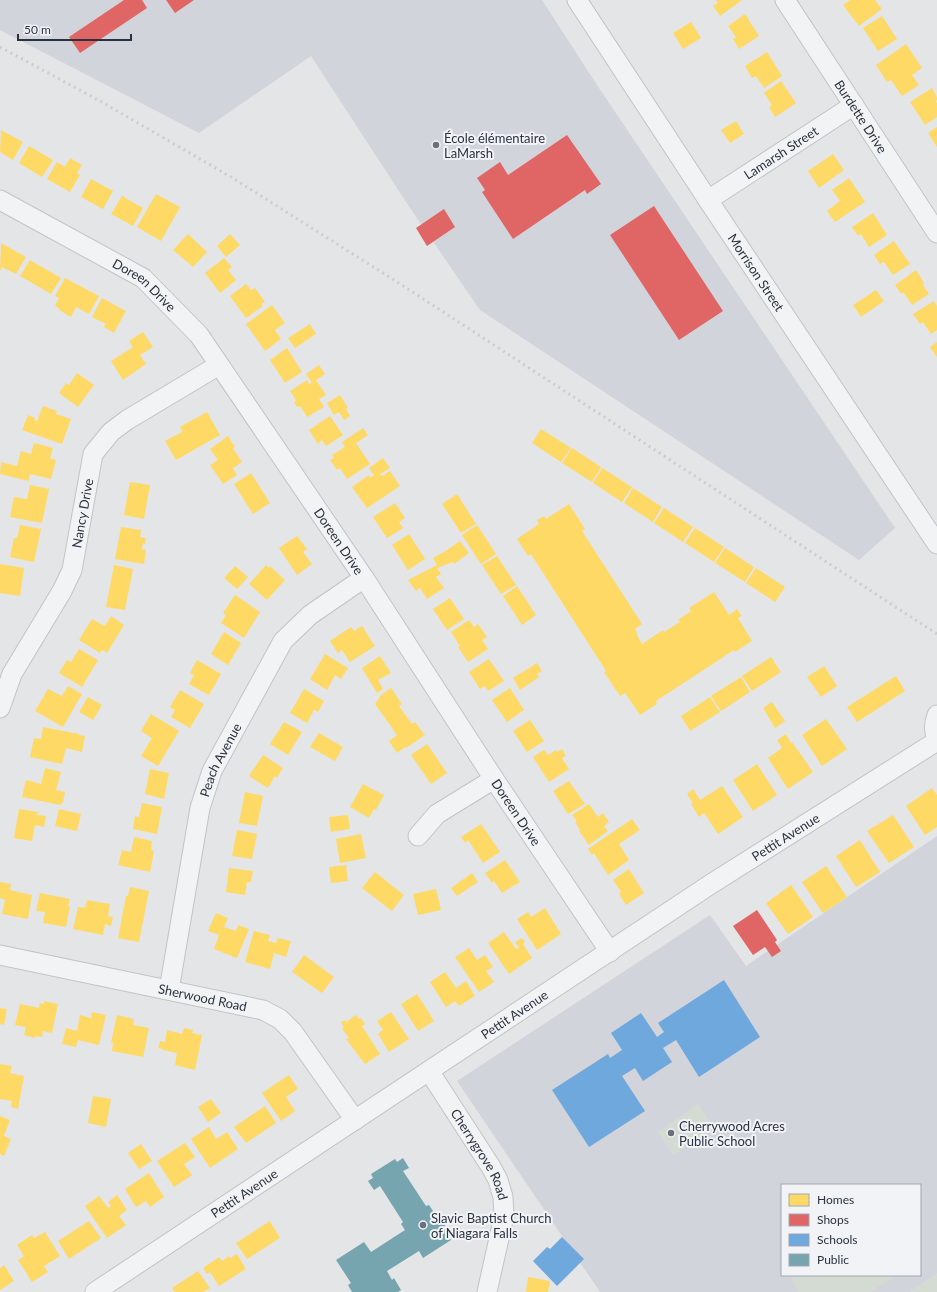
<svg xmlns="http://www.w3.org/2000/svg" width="937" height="1292" viewBox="0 0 937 1292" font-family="Lato,sans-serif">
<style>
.built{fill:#d1d4da;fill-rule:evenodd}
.green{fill:#d4dbd3}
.homes{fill:#ffd966}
.shops{fill:#e06666}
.schools{fill:#6fa8dc}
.public{fill:#76a5af}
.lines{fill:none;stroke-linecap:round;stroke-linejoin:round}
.minor-casing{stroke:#c1c3c5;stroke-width:21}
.minor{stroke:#f2f3f4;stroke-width:19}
.rail{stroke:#cccdcf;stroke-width:3;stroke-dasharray:2 4;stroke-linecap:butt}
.poi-dot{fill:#6b717a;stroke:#f1f3f7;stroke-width:1.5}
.labels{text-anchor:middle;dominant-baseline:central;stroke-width:4;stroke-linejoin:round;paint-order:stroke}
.street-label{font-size:13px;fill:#2a3240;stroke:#f1f3f7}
.poi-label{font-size:13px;fill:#2a3240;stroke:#f1f3f7;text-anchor:start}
</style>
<rect width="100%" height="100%" fill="#e3e5e7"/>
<path class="built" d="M0,0H542L597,85L895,528L859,560L480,310L408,205L311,56L199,133L0,30Z
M937,836V1274L910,1292H600L457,1081L710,915L746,966ZM782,1185H920V1275H782Z"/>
<path class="green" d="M698,1104L714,1127L673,1155L658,1132Z
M937,1274V1292H910Z
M790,1275H894V1277L870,1292H798Z"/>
<path class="homes" d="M716,0H742L720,16L713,6L718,3Z
M850,0H875L882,9L859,26L843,5Z
M745,14L759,36L739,49L733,39L736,37L728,26Z
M882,16L897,39L878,51L863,28Z
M691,22L701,38L683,49L673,33Z
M906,44L922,68L912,75L919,85L902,96L891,80L887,82L876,65Z
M767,52L782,76L764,88L756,76L752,78L745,66Z
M781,81L796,103L775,117L769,107L772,105L764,93Z
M932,88L937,97V100L935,101L937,103V117L925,125L910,102Z
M736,121L744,134L730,143L721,130Z
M937,127V147L928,133Z
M1,130L23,142L13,160L0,152Z
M29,146L53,160L42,177L19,163Z
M833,154L844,170L819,188L808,171Z
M70,158L82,165L77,173L80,175L70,192L47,179L57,162L65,167Z
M849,178L865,202L835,222L827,211L840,201L832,190Z
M91,179L113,191L103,209L81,197Z
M156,194L180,207L161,241L137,227Z
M122,196L143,208L133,226L111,214Z
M873,213L887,235L869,247L861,234L858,236L852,227Z
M188,234L207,252L193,267L173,250Z
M230,234L240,245L226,257L217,246Z
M894,241L910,264L893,275L884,262L880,264L874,255Z
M1,243L26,257L16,274L2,267L0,271Z
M224,258L232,267L228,270L236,280L220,293L205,273Z
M30,260L61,278L51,294L20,276Z
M916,270L924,283L923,285L929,294L912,305L903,292L901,294L895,285Z
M65,278L99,296L89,314L76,307L71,317L59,310L60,309L55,306L59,298L55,296Z
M246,284L251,290L255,288L265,302L261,304L263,306L246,318L230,296Z
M876,290L884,301L861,317L853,305Z
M102,298L126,311L114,333L104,327L106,324L92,317Z
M934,301L937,306V330L931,334L923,322L920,324L913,314Z
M272,305L285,323L275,330L281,339L265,351L246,324Z
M310,324L316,334L295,348L288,338Z
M143,332L153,347L140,355L146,364L123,380L111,361L133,347L129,341Z
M937,342V357L930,347Z
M287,348L302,372L285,383L270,360Z
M319,365L325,374L316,380L326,395L319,399L324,407L307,417L300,406L297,407L294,402L296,400L290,391L307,380L309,384L312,383L306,374Z
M77,373L94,385L78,407L59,393L66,383L69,385Z
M340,395L348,408L346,409L350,416L344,420L339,412L334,415L327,403Z
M43,406L57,411L56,414L71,419L62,444L22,430L28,415L35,418L34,420L37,421Z
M207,412L220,435L176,460L165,441L182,432L180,427Z
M330,416L343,435L326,446L322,440L318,444L309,430Z
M363,428L368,435L356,443L370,464L347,479L340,468L337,470L330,460L334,458L332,455L345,447L342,442Z
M541,429L571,448L561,462L532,443Z
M228,436L235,447L233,448L242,462L233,468L237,475L223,484L210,465L218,460L210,449Z
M34,443L53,448L50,458L56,460L51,479L30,474L29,481L0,474L1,462L17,466L21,451L31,454Z
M572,448L601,467L592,482L562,463Z
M383,458L390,468L380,474L382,476L390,471L400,486L367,508L352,487L369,475L370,478L374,475L369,468Z
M602,468L632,487L622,502L593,483Z
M251,473L270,503L253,514L234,484Z
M130,482L150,485L144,519L124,515Z
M30,485L49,489L42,523L10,517L14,497L27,499Z
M633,488L662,507L653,522L624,503Z
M457,494L476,524L461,533L442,504Z
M395,503L405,518L399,522L403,528L387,538L373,517Z
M569,504L585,529L582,531L642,624L635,629L638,634L637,635L642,644L663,630L664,632L680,622L678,620L691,611L689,608L714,592L729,615L737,609L742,616L738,618L752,641L735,652L734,650L656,701L657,704L640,715L625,693L620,696L604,672L606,671L531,554L528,556L517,539L539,524L537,520L544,516L546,519Z
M664,508L693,527L683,542L654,523Z
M20,525L41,529L34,562L10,557L14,538H17Z
M477,525L496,554L481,564L462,535Z
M121,527L141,530L140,537L146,538L145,544L143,543L142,549L146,550L144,564L115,559Z
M695,528L724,547L714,562L685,543Z
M409,534L425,559L408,570L392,545Z
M297,536L307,549L303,552L312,564L297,575L279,548Z
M460,541L469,553L454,564L453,562L437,568L441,574L436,577L444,588L427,599L420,588L416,591L408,580L437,565L433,558L444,552Z
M725,548L754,567L745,582L715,563Z
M497,556L516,585L501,594L482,565Z
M0,564L24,568L20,596L0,593Z
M114,565L133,569L125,610L106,607Z
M266,565L269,568L270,566L285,580L267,600L249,584Z
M235,566L248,577L237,589L224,578Z
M756,568L785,587L775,602L746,583Z
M517,586L536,615L522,625L503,596Z
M235,595L260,612L244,638L221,623L226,615L223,613Z
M450,598L464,619L447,630L433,609Z
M111,616L124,625L107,653L102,650L100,653L79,640L92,619L105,626Z
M469,620L474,627L478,624L487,637L482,640L488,649L468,662L458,647L460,646L451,632Z
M362,626L375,646L350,662L342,650L338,653L330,641L351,627L354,631Z
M224,632L241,643L228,665L211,654Z
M79,649L98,660L82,687L59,673L67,660L71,662Z
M325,654L348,668L341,679L335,675L327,690L310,679Z
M380,656L391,673L378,680L383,689L377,693L362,668Z
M771,657L781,672L752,691L742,676Z
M489,659L504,681L488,691L485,686L480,689L469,672Z
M197,660L221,674L209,695L189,684L194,675L190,673Z
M537,663L542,671L537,674L539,677L520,690L513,678Z
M824,666L837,686L821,697L807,677Z
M896,676L905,691L857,722L847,707Z
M741,677L750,692L721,711L711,696Z
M68,686L82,694L63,727L35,711L48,689L62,696Z
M391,688L402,704L399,706L412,724L415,722L425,735L406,748L405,747L397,753L389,741L397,735L375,704L381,695Z
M510,688L524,710L507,722L492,700Z
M304,689L324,701L318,712L314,710L307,723L290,713Z
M180,690L204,704L190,728L171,717L175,710L170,707Z
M88,697L102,705L93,720L79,712Z
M710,697L720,712L690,731L681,716Z
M772,702L785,721L775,728L763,708Z
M151,714L179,731L158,766L141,756L152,738L141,731Z
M826,719L847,749L822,766L802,735Z
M530,720L544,741L527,752L513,731Z
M284,722L302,732L288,755L270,744Z
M43,727L79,734V735L85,736L82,752L66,748L62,764L30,757L34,738L41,739Z
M319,733L343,747L335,761L310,747Z
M786,734L791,743L792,742L813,772L788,789L768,758L782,748L777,740Z
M427,744L447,773L431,784L411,755Z
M562,749L566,756L562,758L569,769L549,782L533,757L544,750L548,755L556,750L557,752Z
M263,755L283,768L277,778L275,776L268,788L249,776Z
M757,764L777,795L753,811L733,780Z
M45,768L61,772L56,790L65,792L63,802L60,805L22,797L26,780L41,784Z
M150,769L169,773L164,799L145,794Z
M569,781L585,804L568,814L553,791Z
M363,784L384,795L376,810L374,809L369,818L350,807Z
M722,786L743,817L718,834L704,813L699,817L691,804L693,803L687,794L693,789L700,800Z
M932,788L937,795V827L925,835L906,806Z
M245,792L263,796L257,826L239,823Z
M142,803L162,807L157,834L133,829L135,816L139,817Z
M589,804L598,817L603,813L609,822L604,826L608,831L589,845L579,831L580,830L575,822L577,821L572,815Z
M19,809L38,812L37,815L46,816L44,827L35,825L32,841L14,838Z
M59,809L81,814L77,831L55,826Z
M348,815L350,829L331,832L329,817Z
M893,815L914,847L889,863L867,831Z
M632,819L640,830L619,844L629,860L608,875L594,853L592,855L588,849Z
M481,824L500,852L483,863L468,840L465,843L461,837Z
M237,830L257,834L252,859L232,856Z
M361,834L366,858L340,863L336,839Z
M134,837L152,841L151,850L154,851L150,872L118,865L122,850L131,852Z
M860,840L880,872L856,887L836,856Z
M505,860L520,882L502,893L494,881L492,883L485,873Z
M346,865L348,881L331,883L329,867Z
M826,866L847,897L823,913L802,882Z
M229,868L253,871L251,882H247L245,895L226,892Z
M629,869L644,893L626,905L619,894L621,892L613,880Z
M375,872L404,895L392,911L362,888Z
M472,873L478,882L457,896L451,888Z
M0,882L11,884L10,890L32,895L28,919L2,914L5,900L0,898Z
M791,885L813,917L788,934L766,903Z
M130,887L149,891L139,942L118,938L126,896H128Z
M436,889L441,910L418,915L413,894Z
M40,893L70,899L68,906H70L66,927L43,923L45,912L36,911Z
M87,900L110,904L108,916L113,917L111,926L105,924L103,935L73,929L78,907L85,908Z
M545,908L561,934L537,950L517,919L528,912L531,917Z
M216,913L228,918L224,927L236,931L238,925L249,929L237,958L214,949L219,935L208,931Z
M254,931L270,935L268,941L276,943L277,938L291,941L286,957L274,953L270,969L245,962Z
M504,932L516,949L519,948L515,942L522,938L525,942L523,944L532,958L509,974L488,943Z
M469,948L477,960L485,955L493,967L486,971L494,982L479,992L455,957Z
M304,955L334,977L322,993L292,972Z
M445,972L456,988L466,981L475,996L459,1006L455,1001L446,1007L430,982Z
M417,994L434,1021L418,1031L401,1004Z
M44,1001L58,1004L52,1033L43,1031L42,1037L35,1036V1038L24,1035L26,1027L15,1025L20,1004L39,1008L40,1003L44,1004Z
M0,1008L7,1009L4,1025L0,1024Z
M92,1012L106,1015L99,1045L78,1040L76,1047L62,1044L66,1028L77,1031L80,1015L91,1018Z
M391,1012L409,1039L389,1052L378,1034L383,1030L377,1021Z
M117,1015L134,1019L133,1025L149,1028L143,1057L112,1051L113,1043H111Z
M356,1015L359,1019L361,1018L365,1024L362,1026L380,1054L365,1064L346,1039L349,1038L342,1029L344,1028L341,1022L345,1020L346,1022Z
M184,1028L193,1030L192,1033L202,1035L195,1070L175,1065L177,1053L163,1050V1049L158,1048L160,1041L165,1042L167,1030L182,1034Z
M0,1064L12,1066L10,1073L24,1076L18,1109L11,1107L12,1101L0,1099Z
M289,1075L298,1089L286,1097L295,1111L281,1121L262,1093Z
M93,1096L111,1099L106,1127L88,1123Z
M211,1099L221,1113L208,1122L198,1107Z
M265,1106L276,1123L246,1143L234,1127Z
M0,1116L10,1120L4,1136L11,1139L4,1156L0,1154Z
M209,1127L216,1139L227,1132L238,1149L210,1168L191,1139Z
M185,1143L195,1157L184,1164L192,1175L174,1187L157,1161Z
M141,1144L152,1161L139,1169L128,1153Z
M149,1173L164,1197L150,1207L146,1201L136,1207L125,1189Z
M117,1195L127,1210L119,1216L126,1225L107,1238L85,1206L99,1196L108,1208L111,1206L108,1202Z
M89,1221L101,1238L69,1259L58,1241Z
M270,1221L280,1238L247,1259L236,1243Z
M45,1232L60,1256L44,1266L48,1272L32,1282L18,1260L24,1256L17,1245L32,1235L34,1238Z
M237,1254L246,1269L219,1286L210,1272L207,1274L203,1268L219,1257L222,1261L229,1256L230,1258Z
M4,1265L14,1281L0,1290V1268Z
M198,1271L210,1288L203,1292H175L172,1288Z
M528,1277L550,1281L548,1292H526Z"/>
<path class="shops" d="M124,0H142L147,8L80,53L69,37Z
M166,0H194L175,13Z
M567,135L601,184L587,194L585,190L513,239L482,192L485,190L477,178L500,162L508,175Z
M654,206L723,311L679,340L610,235Z
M444,209L455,227L427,246L416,228Z
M757,910L777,940L775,942L781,951L772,957L765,947L753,955L733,926Z"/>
<path class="schools" d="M724,980L760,1037L699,1077L676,1040L663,1048L672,1062L643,1081L635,1068L622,1076L645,1111L589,1147L552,1090L608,1054L610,1058L622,1050L611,1033L641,1013L657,1037L664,1032L658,1023Z
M562,1237L584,1259L557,1286L533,1261L547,1247L550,1249Z"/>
<path class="public" d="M403,1158L409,1168L403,1171L426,1206L429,1205L437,1217L442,1214L448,1223L443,1227L451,1240L423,1258L419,1251L387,1271L392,1280L394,1278L401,1290L398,1292H352L348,1285L351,1283L336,1260L364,1242L371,1252L405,1230L401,1224L403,1222L380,1186L374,1190L368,1181L373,1178L371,1174L395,1159L397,1162Z"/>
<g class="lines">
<g class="minor-casing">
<g id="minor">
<path id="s1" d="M577,0L708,200L937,544"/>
<path id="s2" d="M785,0L937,233"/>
<path id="s3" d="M0,200L143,278L199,335L364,578L494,779L610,952"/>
<path id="s4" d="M708,200L854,105"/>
<path id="s5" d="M0,708L12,674L62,591L72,570L93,454L111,432L127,420L219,365"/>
<path d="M937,715C934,723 933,730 937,738"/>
<path d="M418,836L437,814L494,779"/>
<path id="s6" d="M0,955L263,1010L280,1019L293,1032L355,1120"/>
<path id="s7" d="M169,990L200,808L212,771L283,641L310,615L364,578"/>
<path id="s8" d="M429,1071L491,1167L498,1180L503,1197L504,1216L487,1292"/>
<path id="s9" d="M95,1292L711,884L937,741"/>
</g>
</g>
<use href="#minor" class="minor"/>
<path class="rail" d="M0,47L100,101L231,177L405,287L937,634"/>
</g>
<g class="poi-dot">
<circle cx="436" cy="145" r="4"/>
<circle cx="671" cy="1133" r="4"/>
<circle cx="423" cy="1225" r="4"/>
</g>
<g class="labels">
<g class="street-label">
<text stroke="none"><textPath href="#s2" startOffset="139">Burdette Drive</textPath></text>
<text stroke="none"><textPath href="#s4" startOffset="87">Lamarsh Street</textPath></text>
<text stroke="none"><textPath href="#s1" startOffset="326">Morrison Street</textPath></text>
<text stroke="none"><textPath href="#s3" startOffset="168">Doreen Drive</textPath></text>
<text stroke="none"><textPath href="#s5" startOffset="214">Nancy Drive</textPath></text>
<text stroke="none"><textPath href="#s3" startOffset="492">Doreen Drive</textPath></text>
<text stroke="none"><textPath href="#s7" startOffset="237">Peach Avenue</textPath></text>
<text stroke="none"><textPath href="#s3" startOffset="816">Doreen Drive</textPath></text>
<text stroke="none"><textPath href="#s9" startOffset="827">Pettit Avenue</textPath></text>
<text stroke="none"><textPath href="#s6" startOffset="207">Sherwood Road</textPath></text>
<text stroke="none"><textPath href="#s9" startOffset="503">Pettit Avenue</textPath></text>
<text stroke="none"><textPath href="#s8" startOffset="98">Cherrygrove Road</textPath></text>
<text stroke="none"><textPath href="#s9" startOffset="179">Pettit Avenue</textPath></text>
</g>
<g class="poi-label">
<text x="444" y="138">École élémentaire<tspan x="444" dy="15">LaMarsh</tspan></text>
<text x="679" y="1126">Cherrywood Acres<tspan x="679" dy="15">Public School</tspan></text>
<text x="431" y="1218">Slavic Baptist Church<tspan x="431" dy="15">of Niagara Falls</tspan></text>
</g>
</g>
<rect x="781" y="1184" width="140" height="92" fill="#f1f3f7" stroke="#a1a6ae"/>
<rect x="789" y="1194" width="20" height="12" fill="#ffd966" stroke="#a1a6ae"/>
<text x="817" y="1204" font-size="12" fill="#2a3240">Homes</text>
<rect x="789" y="1214" width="20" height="12" fill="#e06666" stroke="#a1a6ae"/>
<text x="817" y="1224" font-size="12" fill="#2a3240">Shops</text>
<rect x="789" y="1234" width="20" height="12" fill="#6fa8dc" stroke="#a1a6ae"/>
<text x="817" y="1244" font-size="12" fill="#2a3240">Schools</text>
<rect x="789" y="1254" width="20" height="12" fill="#76a5af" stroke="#a1a6ae"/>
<text x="817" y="1264" font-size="12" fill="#2a3240">Public</text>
<path d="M18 34v6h113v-6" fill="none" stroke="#2a3240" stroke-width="2"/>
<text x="24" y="34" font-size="12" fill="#2a3240" stroke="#f1f3f7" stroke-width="3" paint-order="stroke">50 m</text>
</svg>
